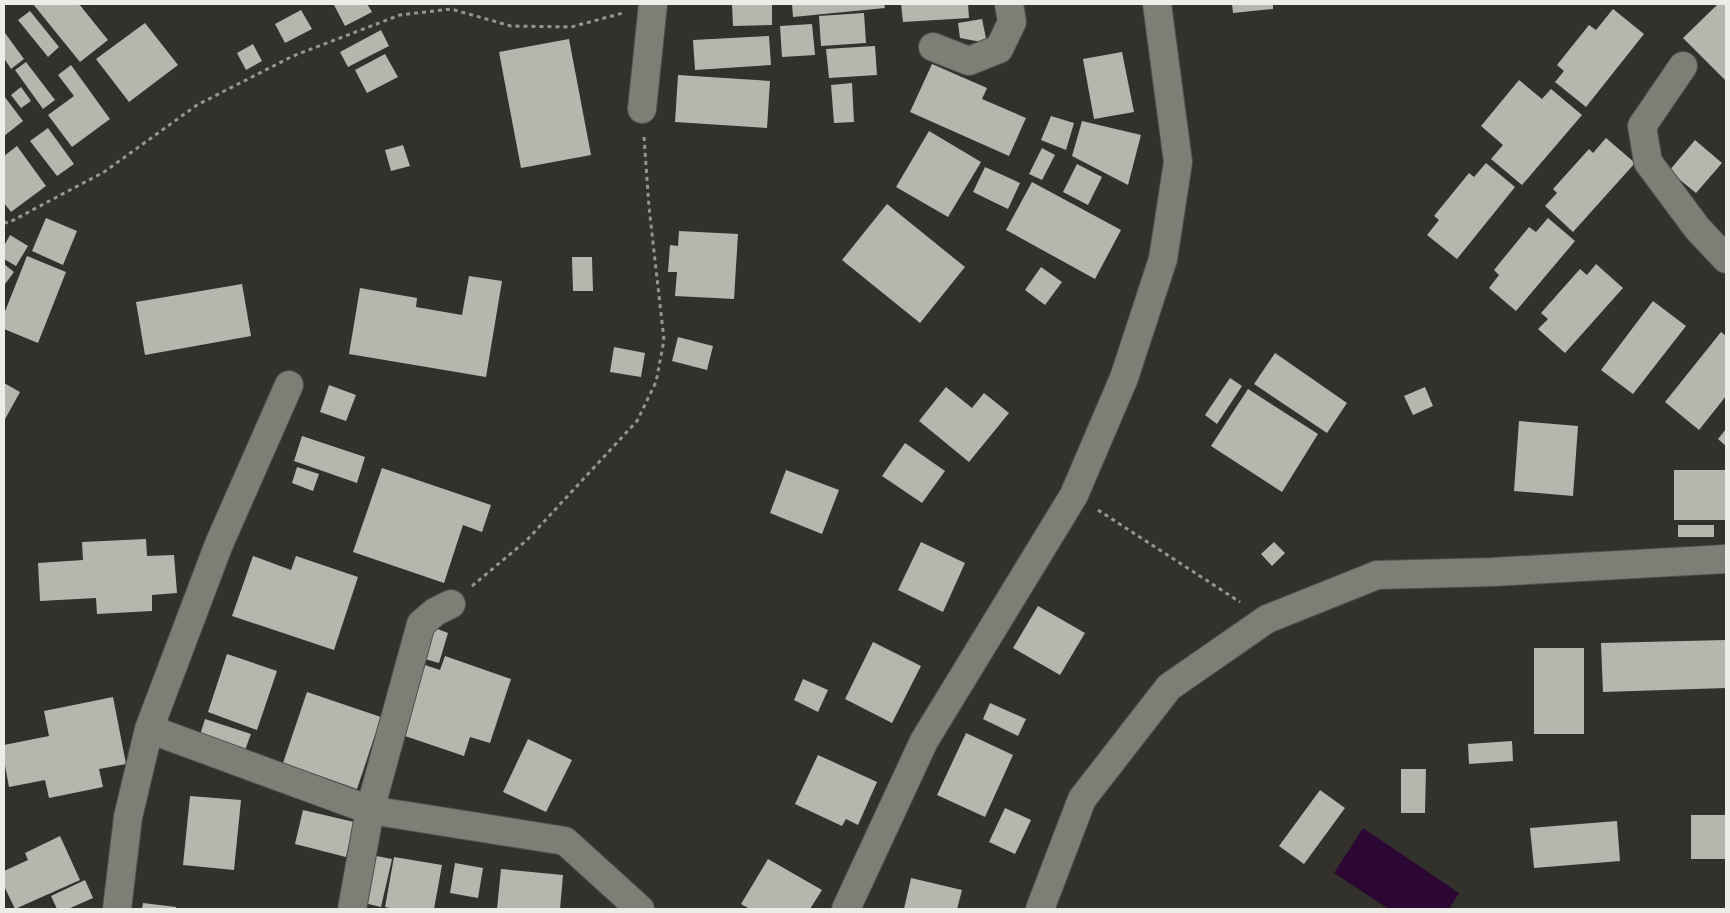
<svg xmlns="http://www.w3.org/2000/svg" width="1730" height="913" viewBox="0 0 1730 913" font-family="'Open Sans',sans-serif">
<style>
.water{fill:#2c0733}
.building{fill:#b7b6ae}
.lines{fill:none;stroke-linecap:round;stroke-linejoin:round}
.minor-casing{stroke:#51504a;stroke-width:30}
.path{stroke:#969590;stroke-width:3;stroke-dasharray:4 4;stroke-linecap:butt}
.minor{stroke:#7e7d76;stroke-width:28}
</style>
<rect width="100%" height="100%" fill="#32312b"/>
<path class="water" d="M1363,828L1459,893L1449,909H1389L1334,873Z"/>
<path class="building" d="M33,4H79L108,40L80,62Z
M337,4H367L372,12L345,26L334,5Z
M732,4H772V25L733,26Z
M792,4H884L885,8L793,17Z
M901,4H968L969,18L903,22Z
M1232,4H1273V9L1233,13Z
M1718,4H1726V81L1683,38Z
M1613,9L1644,34L1586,107L1555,82L1564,71L1557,65L1589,25L1596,30Z
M301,10L312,29L285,43L275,24Z
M30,11L59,47L48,57L18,20Z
M864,13L866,43L821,46L819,16Z
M982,19L987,43L960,38L958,23Z
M145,23L178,65L129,102L96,59Z
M812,24L815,55L782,57L780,26Z
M381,30L389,46L348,67L340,52Z
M5,33L24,59L11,69L4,58Z
M769,36L771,65L695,70L693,40Z
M569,39L591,155L521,168L499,52Z
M253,44L262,61L246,70L237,53Z
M875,46L877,75L829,78L826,49Z
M1122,52L1134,112L1094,119L1083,59Z
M385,54L398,77L367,93L355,70Z
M26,62L55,100L43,109L15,70Z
M932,64L987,88L982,99L1026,118L1009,156L910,112Z
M71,65L110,119L72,147L48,115L74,96L58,75Z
M678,75L770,81L767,128L675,122Z
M1519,80L1542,99L1551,89L1582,115L1522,185L1491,159L1503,145L1481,126Z
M852,83L854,122L834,123L831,85Z
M21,87L31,101L21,108L11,95Z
M4,96L23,121L4,136Z
M1051,116L1074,123L1066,150L1041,140Z
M1082,121L1141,135L1128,185L1072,156Z
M48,128L74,164L57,176L30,141Z
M929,131L981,162L948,217L896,187Z
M1606,138L1635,163L1573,232L1545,206L1557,193L1553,189L1589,149L1593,153Z
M1695,140L1722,163L1696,193L1669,171Z
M403,145L410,166L391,171L385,150Z
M17,146L46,186L11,212L4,203V156Z
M1042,148L1055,155L1042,180L1029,174Z
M1486,163L1515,187L1457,259L1427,235L1439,220L1434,216L1469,173L1474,177Z
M1077,164L1102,177L1088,205L1063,192Z
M985,167L1020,183L1008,209L973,192Z
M1032,182L1121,230L1095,279L1006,230Z
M887,204L965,267L920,323L842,260Z
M46,218L77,231L63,265L32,251Z
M1548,218L1575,241L1516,311L1489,288L1499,275L1494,270L1529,227L1536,232Z
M679,231L738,234L734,299L675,296L677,272H668L670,245L678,246Z
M10,235L28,246L16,266L4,259V246Z
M27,256L66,272L38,343L4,329V314Z
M572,257H592L593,291H573Z
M4,264L14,272L5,284L4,283Z
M1596,264L1623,288L1565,353L1538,329L1548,319L1541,313L1580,269L1587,275Z
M1041,267L1062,282L1045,305L1025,290Z
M469,276L502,281L486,377L349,354L360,288L417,298L416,307L462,315Z
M242,284L251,336L145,355L136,302Z
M1653,301L1686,326L1633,394L1601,370Z
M1721,332L1726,336V396L1699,430L1665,402Z
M678,337L713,346L707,370L672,361Z
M614,347L645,353L641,377L610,372Z
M1275,353L1347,403L1327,433L1254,384Z
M1230,378L1242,386L1217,424L1205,415Z
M4,383L20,392L4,421Z
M329,385L356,395L346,421L320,412Z
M946,387L972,408L984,393L1009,413L969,462L919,421Z
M1425,387L1433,406L1413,415L1404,396Z
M1248,389L1318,434L1282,492L1211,446Z
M1519,421L1578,426L1573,496L1514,491Z
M1726,429V446L1718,439Z
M302,436L365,457L357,483L294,461Z
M905,443L945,471L922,503L882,476Z
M297,467L319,474L313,491L292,483Z
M382,468L491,505L482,532L463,525L444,583L353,552Z
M786,470L839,490L822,534L770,513Z
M1674,470H1725V520H1674Z
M1678,525H1714V537H1678Z
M146,539L147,556L174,555L177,593L152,595V611L97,614L96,598L40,601L38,563L83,560L82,542Z
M921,542L965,563L943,612L898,590Z
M1274,542L1285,553L1272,566L1261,554Z
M253,556L291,570L296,556L358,577L334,650L232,616Z
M1038,606L1085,633L1060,675L1013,648Z
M435,628L448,633L439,663L425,659Z
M1726,640V688L1603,692L1601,643Z
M873,642L921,666L892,723L845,699Z
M1534,648H1584V734H1534Z
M227,654L277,671L257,730L208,712Z
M445,656L511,679L490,743L470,737L464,756L402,735L425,665L440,670Z
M803,679L828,690L818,712L794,700Z
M307,692L381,717L357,789L283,763Z
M113,697L126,764L99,769L103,787L49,798L45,780L9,787L4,760V745L49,736L44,711Z
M990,703L1026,719L1018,736L983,719Z
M205,719L251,734L245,750L200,735Z
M966,733L1013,755L985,817L937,795Z
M528,739L572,760L546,812L503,792Z
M1512,741L1513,761L1469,764L1468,744Z
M818,755L877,782L858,825L846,819L842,826L795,804Z
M1401,769H1426L1425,813H1401Z
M1320,790L1345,808L1304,864L1279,846Z
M190,796L241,800L234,870L183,865Z
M1005,808L1031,820L1015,854L989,842Z
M303,810L354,822L346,857L295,844Z
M1691,815H1726V859H1691Z
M1617,821L1620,861L1534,868L1530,828Z
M60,836L80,880L15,909L4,886V871L28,860L25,853Z
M371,855L392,859L381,907L360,902Z
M394,857L442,865L434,909H395L385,907Z
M768,859L822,890L810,909H750L741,904Z
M455,863L483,868L478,898L450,893Z
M501,869L563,875L560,909H497Z
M911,878L962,890L957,909H904Z
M85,880L93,898L68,909H57L51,896Z
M143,903L176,907V909H142Z"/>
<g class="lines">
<g class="minor-casing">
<path id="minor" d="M933,47L969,61L999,49L1012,22L1009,4
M1683,66L1642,126L1648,162L1697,228L1726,259
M642,109L653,4
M149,729L370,810L565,841L640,909
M117,909L128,817L149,729L219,544L289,385
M352,909L370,810L421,624L435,612L451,604
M846,909L924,741L1074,495L1124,378L1163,259L1178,162L1157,4
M1040,909L1082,799L1169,687L1267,619L1377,575L1492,572L1726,559"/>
</g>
<path class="path" d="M4,222L8,223L104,172L197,105L293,56L400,15L451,9L511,26L571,27L623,13
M1098,510L1240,602
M472,586L527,540L637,421L656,382L664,340L649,207L644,137"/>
<use href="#minor" class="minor"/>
</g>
<rect width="1730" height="913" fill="none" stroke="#edece8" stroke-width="10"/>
</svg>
